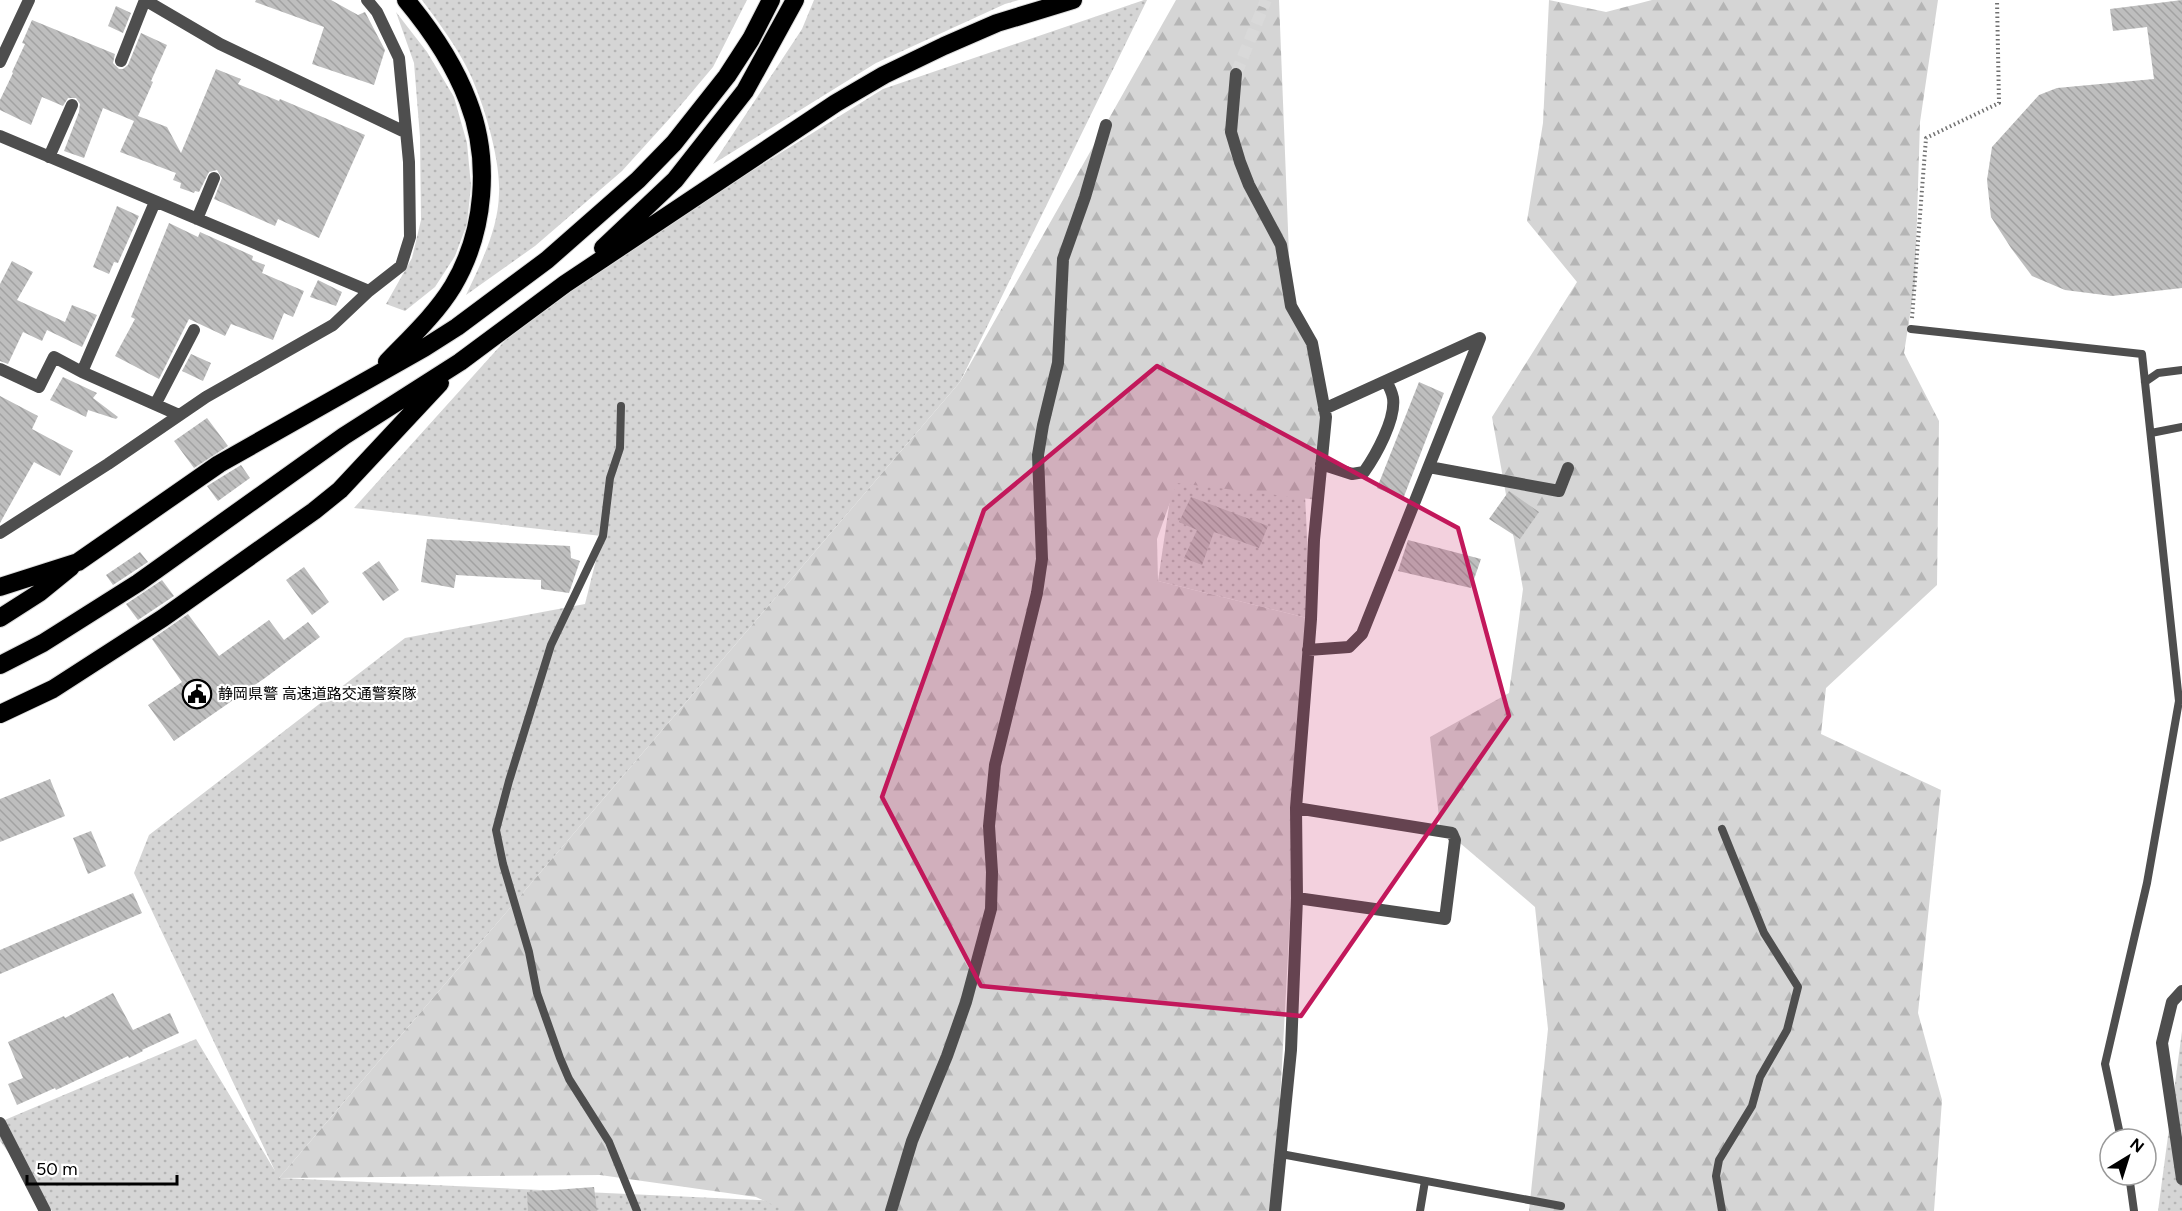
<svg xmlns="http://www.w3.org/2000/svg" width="2182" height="1211" viewBox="0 0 2182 1211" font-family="Figtree,'Noto Sans JP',sans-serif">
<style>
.grass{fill:url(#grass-dots)}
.forest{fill:url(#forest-firs)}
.building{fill:url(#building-back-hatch)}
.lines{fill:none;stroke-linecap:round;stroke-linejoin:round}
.minor-tunnel{stroke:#d9d9d9;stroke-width:12;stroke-dasharray:12 6;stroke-linecap:butt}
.motorway-casing{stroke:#dbdbdb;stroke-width:20}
.path{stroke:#707070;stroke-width:4;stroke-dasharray:1.5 3;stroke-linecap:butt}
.service{stroke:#4e4e4e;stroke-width:8}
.minor{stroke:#4e4e4e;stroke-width:12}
.motorway{stroke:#000;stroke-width:18}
.marked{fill:#c2185b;fill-opacity:0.2;stroke:#c2185b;stroke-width:4.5;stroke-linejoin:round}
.labels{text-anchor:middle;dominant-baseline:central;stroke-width:4.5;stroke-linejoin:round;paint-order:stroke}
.poi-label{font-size:15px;fill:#000;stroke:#fff;text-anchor:start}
</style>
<defs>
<pattern id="grass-dots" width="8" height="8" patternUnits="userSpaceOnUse" patternTransform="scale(1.5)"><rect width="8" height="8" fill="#d5d5d5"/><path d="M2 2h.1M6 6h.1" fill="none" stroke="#b5b5b5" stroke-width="1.8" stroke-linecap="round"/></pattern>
<pattern id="forest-firs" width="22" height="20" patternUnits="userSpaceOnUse" patternTransform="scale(1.5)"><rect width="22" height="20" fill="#d5d5d5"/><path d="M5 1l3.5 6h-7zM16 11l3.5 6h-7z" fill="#b5b5b5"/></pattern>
<pattern id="building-back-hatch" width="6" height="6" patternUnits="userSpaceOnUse" patternTransform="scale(1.5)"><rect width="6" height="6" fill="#bebebe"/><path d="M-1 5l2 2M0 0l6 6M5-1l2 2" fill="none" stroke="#a2a2a2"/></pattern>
</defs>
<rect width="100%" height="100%" fill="#fff"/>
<path class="grass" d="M422,0H747L713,67L670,118L622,171L535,246L466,295C481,263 498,230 499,194C501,161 484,104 470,74C458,48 439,23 422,0Z
M814,0H1019L1005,4L876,63L713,164L802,29Z
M1144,0H1147L960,382L279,1178L801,1202L799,1211H52L0,1141V1122L196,1039L275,1171L134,873L149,835L405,638L585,604L602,536L354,508L537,305L883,89Z
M396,12L427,52L454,97L467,143L471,186L467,224L455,256L435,287L405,311L386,304L412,258L421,220L420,137L414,63Z
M1173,479L1305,495L1311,619L1158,581Z
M2182,1031V1211H2158Z"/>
<path class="forest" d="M1176,0H1279L1291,306L1311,345L1323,406L1318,500L1177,483L1157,539L1158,581L1311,619L1296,808L1274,1211H786L756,1197L600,1175L279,1178L960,382Z
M1549,0L1606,12L1652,0H1938L1920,122L1915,283L1904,353L1939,421L1937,585L1826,688L1821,734L1941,790L1918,1013L1942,1100L1934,1211H1529L1548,1029L1535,907L1440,826L1430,737L1509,693L1523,589L1492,417L1577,282L1527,221L1543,123Z"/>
<path class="building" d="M256,0H331L358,15L365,12L385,50L374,85L312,64L324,27L255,2Z
M2182,0V288L2112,296L2065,290L2032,276L2011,248L1991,217L1987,180L1992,147L2039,95L2057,88L2154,79L2147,27L2113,31L2110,9Z
M116,6L131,13L123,33L108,26Z
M32,20L115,54L113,63L119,69H123L128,65L141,33L167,45L151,81L153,82L138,116L167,127L181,153L216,69L241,79L238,84L279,101L280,99L365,135L319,238L278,219L275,226L214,199L222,178L217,170L209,172L199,192L195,191L194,193L180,188L181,183L173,180L176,173L120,152L134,121L103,108L84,158L64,151L79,112L80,104L76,98H68L63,106L42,97L31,125L0,110V100L13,73L12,72L25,44L22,43Z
M117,206L139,216L118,263L114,262L109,274L93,267Z
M169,223L198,237L200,232L253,256L252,260L265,265L262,273L304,291L293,317L284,313L273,340L231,324L225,336L189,319L159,379L115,356L135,319L131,317Z
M12,261L33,272L17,300L65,322L72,305L97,315L82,347L47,330L42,341L23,332L8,364L0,361V284Z
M318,280L342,292L336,306L310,297Z
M191,354L211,363L203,381L182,371Z
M63,377L97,393L93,398L118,417L116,419L88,410L86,417L50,400Z
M1419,382L1444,393L1403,499L1377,488Z
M0,396L38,416L32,429L73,451L60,476L34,462L0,523Z
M207,418L228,446L194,468L174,441Z
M241,465L250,478L218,501L207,486Z
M1509,491L1539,512L1520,539L1489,519Z
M1191,497L1268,526L1259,548L1214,532L1202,565L1184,558L1197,530L1179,522Z
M427,539L570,546L571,558L580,561L569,593L541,589V580L456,575L454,588L421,582Z
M1408,540L1481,559L1471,588L1398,571Z
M140,552L148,562L113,585L106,575Z
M379,561L399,590L383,601L362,573Z
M304,567L329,602L312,615L286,580Z
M162,580L174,596L138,620L126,604Z
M188,614L219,656L269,620L284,640L308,622L320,637L265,678L174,741L148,705L182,682L152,639Z
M50,779L65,816L0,842V799Z
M91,831L106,866L88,874L73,838Z
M133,893L142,913L0,974V950Z
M113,993L133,1030L170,1013L179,1033L142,1050L143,1051L129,1058L128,1056L56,1090L55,1088L17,1105L8,1084L23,1078L8,1042L64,1016L65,1018Z
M594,1187L597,1211H528L527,1192Z"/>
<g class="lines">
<path class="minor-tunnel" d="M1236,74L1266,0"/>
<g class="motorway-casing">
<path id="motorway" d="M603,248L675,180L745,91L795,0
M387,362C410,338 436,314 453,286C485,232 491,160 468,101C454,64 431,30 406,0
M0,587L78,562L219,464L424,348L457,327L547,260L638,180L674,143L727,76L751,39L771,0
M0,618L39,593L71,567
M0,665L43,643L138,583L344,436L460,362L565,284L836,103L884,75L944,46L997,23L1073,0
M0,714L53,689L163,618L314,511L340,490L440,383"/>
</g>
<path class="path" d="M1912,318L1926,138L1999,103L1997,0"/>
<path class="service" d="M1911,329L2142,354L2179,701L2182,700
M2145,382L2158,373L2182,370
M621,406L620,448L610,478L603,536L551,645L509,781L496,830L503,864L529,952L537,993L560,1058L569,1079L609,1142L637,1211
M2151,433L2182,427
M1722,829L1764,933L1798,987L1787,1030L1760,1077L1752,1106L1719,1160L1716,1176L1722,1211
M2121,1139L2105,1064L2147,883L2179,701
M1281,1154L1561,1206
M2129,1175L2134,1211
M1420,1211L1425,1181"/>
<path class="minor" d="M145,0L220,44L405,132
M121,61L145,0
M0,62L29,0
M1236,74L1231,132L1240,162L1249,185L1281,245L1291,306L1312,343L1326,417L1314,540L1311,619L1296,808L1297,898L1291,1050L1275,1211
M0,136L369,291
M49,157L72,105
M197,219L214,178
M0,369L39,387L54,357L82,372L179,415
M82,372L155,202
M156,403L194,330
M1321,464L1352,474L1364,472C1376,455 1396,419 1393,398C1392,393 1389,386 1386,381
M1429,467L1559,491L1568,468
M0,533L108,464L206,397L333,325L369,291L401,266L410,237L409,162L399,58L377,12L367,0
M1308,650L1349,647L1362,634L1480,338L1324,409
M1296,808L1452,833L1455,840L1445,919L1297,898
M2182,991L2172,1002L2162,1043L2182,1179
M0,1123L45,1211
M891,1211L912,1141L947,1056L966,1002L991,909L992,872L989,826L995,765L1037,593L1042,559L1038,455L1043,425L1058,363L1063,259L1085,197L1106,125"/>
<use href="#motorway" class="motorway"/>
</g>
<path class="marked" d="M1157,366L1458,528L1509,716L1301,1016L981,986L882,797L984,510Z"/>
<defs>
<g id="civic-ring" transform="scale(1.5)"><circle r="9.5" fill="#fff" stroke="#000" stroke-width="1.5"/><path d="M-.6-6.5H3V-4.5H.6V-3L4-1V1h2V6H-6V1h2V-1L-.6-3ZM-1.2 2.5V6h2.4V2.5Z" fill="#000"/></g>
</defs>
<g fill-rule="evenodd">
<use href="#civic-ring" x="197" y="694"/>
</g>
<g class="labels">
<g class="poi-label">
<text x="218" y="694">静岡県警 高速道路交通警察隊</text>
</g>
</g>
<g transform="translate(2128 1157) rotate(38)"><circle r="28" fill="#ffffff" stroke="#999999" stroke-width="1.5"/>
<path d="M0-4.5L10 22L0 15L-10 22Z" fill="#000000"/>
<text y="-9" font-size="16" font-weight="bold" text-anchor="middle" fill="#000000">N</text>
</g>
<path d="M27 1175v9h150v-9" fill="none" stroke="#000000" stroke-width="3"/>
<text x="36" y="1175" font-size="18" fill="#000000" stroke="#ffffff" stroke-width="4.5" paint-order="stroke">50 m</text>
</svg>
